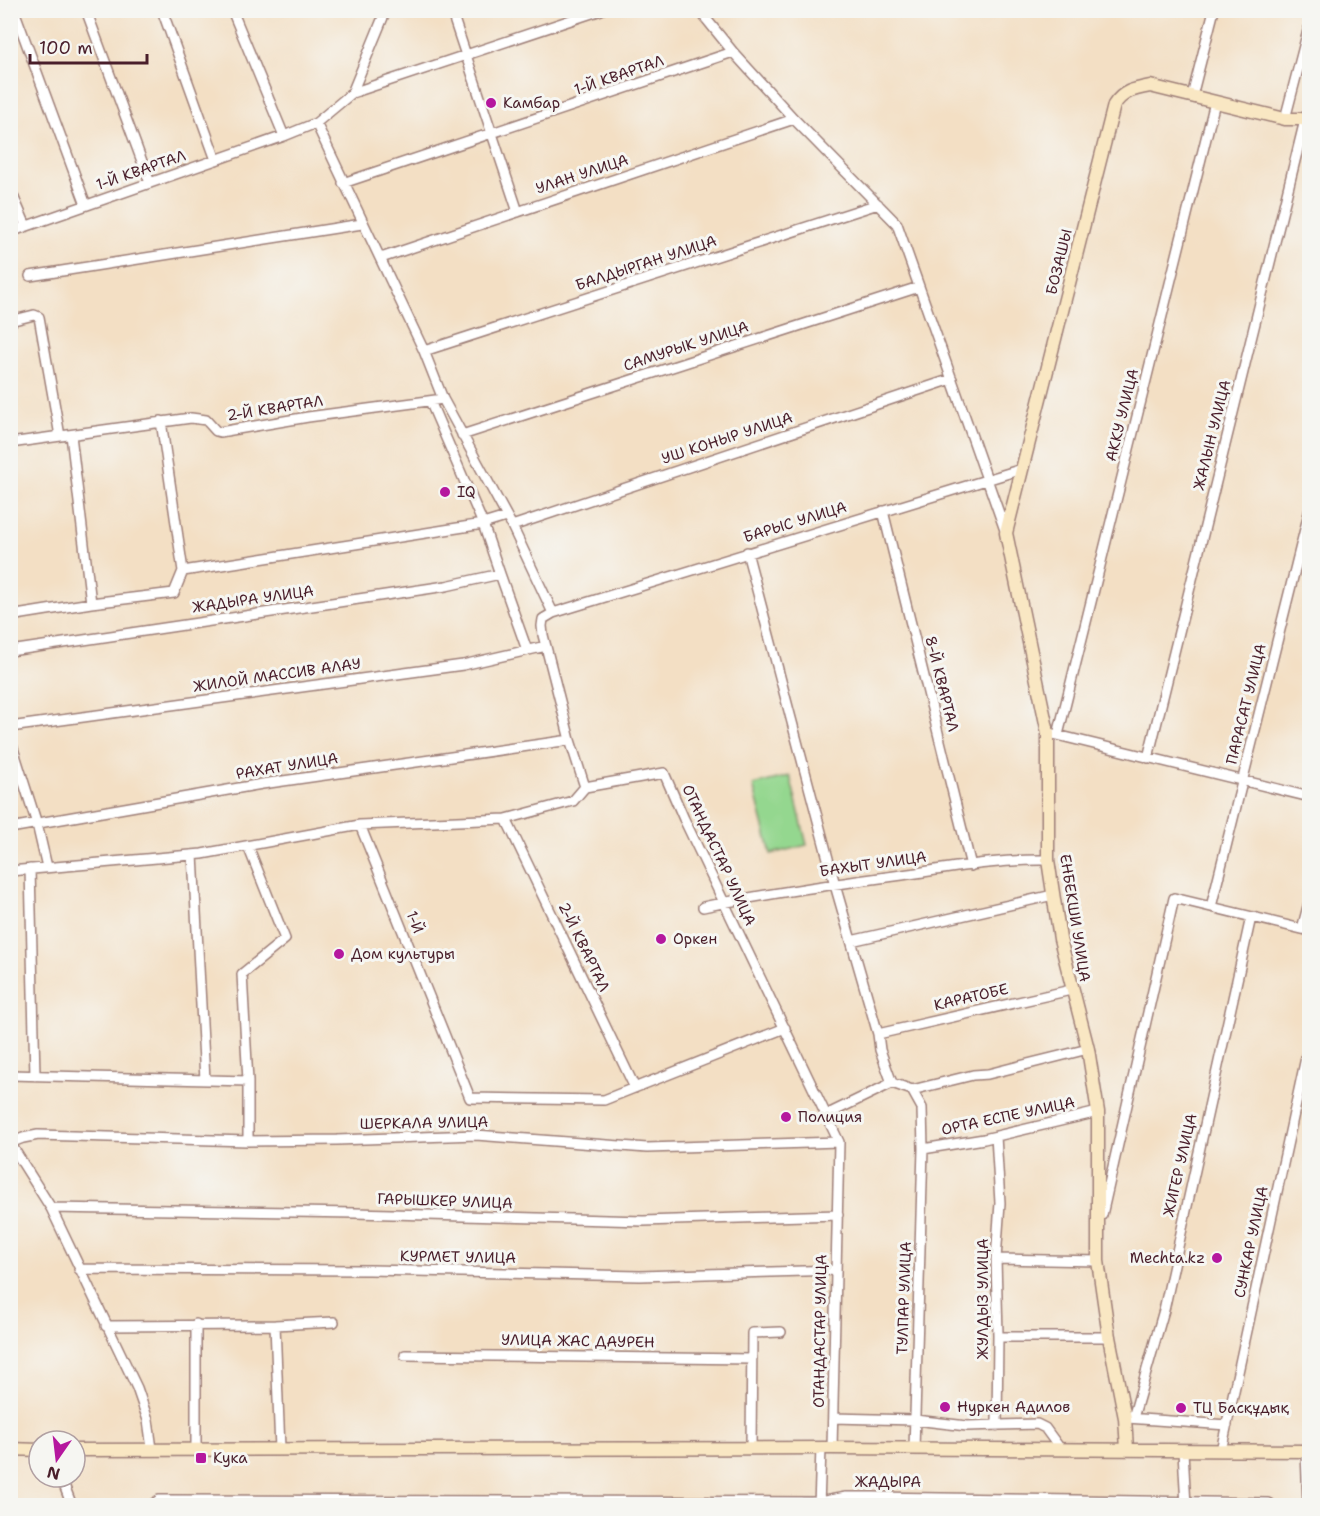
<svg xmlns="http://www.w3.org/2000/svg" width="1320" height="1516" viewBox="0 0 1320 1516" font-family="'Shantell Sans',sans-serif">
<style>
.green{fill:#94d78f;stroke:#6f7b5d;stroke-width:1.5}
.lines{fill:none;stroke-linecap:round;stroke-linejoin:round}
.street-casing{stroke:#9e7f78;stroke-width:12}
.secondary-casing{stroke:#9e7f78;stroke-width:15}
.street{stroke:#fff;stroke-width:9}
.secondary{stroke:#f9e7c3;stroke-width:12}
.poi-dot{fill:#b5179e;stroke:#f6f6f2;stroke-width:2}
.labels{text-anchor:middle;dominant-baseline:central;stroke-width:6;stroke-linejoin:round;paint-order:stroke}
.street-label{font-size:15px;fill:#4a1f2b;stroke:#f6f6f2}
.poi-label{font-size:15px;fill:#4a1f2b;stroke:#f6f6f2;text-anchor:start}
</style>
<rect width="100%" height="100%" fill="#f6f6f2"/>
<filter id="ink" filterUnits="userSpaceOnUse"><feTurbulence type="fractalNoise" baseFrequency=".0167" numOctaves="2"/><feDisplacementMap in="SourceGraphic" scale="12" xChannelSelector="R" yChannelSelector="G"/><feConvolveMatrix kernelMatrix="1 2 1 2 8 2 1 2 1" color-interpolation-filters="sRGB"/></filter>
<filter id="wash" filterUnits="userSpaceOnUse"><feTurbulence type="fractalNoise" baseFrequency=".008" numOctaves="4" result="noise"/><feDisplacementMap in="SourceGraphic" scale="24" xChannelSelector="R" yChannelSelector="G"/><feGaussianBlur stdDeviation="1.35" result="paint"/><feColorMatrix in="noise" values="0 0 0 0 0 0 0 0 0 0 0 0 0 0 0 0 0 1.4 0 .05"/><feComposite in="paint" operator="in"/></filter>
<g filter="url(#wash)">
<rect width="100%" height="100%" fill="#f3dfc4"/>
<path class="green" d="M790,776L807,845L771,854L753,785Z"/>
</g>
<g filter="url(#ink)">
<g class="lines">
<g class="street-casing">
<path id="street" d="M14,10L86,205
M86,10L150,183
M162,10L216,160
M232,10L284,136
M451,10L518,212
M699,10L733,52L794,119L897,224L1006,533
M352,93L601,10
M1192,96L1214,10
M1285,119L1310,23
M316,123L424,351L443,399L512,526L553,613L1022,469
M343,183L733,52
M10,189L26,226
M10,232L284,136L316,123L352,93L386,10
M381,258L794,119
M30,276L362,224
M10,321L34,315L39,317L60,436
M424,351L878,204
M430,401L483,524L500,574
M161,421L183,571
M71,435L91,603
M462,435L919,287
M10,443L191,418L206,420L216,431L220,432L308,417L443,399
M883,511L971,866
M512,526L952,379
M747,552L835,885L878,1034L880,1050L892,1083
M553,613L543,619L542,626L543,635L570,740L585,787L664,773L684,819L826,1115
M10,616L91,603L174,593L183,571L483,524L506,517
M10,651L446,586L500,574L527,650
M10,727L463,665L546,646
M1053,734L1310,797
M1058,735L1215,102
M10,739L37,824L47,867
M1148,758L1305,120
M506,819L635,1088
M360,825L470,1098L604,1100L785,1028
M10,828L262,784L570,740
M248,846L285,939L242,974L248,1081V1141
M193,855L205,1080
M30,869L35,1076
M10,871L202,854L360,825L506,819L573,801L585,787
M703,907C769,893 835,884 902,875C951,868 999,859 1048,860
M1211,907L1310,509
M1302,929L1310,899
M851,941L1053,895
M878,1034L1071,990
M10,1075L248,1081
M912,1090L973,1075L988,1074L1088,1049
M996,1136L1000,1203L996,1259L998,1335L997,1426
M923,1149L984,1139L1098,1112
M51,1208L355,1213L643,1221L838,1215
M1102,1215L1174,898L1310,931
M996,1259L1098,1261
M79,1269L370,1270L640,1276L836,1270
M196,1324V1449
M275,1325L280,1449
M106,1326L275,1325L334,1322
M998,1337H1109
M405,1355L752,1359
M833,1418L915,1420L967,1426L1037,1424L1045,1428L1061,1450
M1127,1418L1227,1425
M1133,1418L1164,1310L1251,917
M751,1448L752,1333L781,1332
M832,1448L839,1142L826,1115L892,1083L912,1090L922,1108L923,1149L914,1449
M152,1449L148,1420L137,1388L51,1208L10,1143L23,1138L38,1135L248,1141L337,1140L476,1135L647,1148L839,1142
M1183,1451L1186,1506
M1221,1451L1310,1039
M61,1477L72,1506
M150,1506L159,1500L819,1502L846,1497H873L1268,1503L1274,1506
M819,1506L821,1448
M1308,1506L1306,1451L1310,1436"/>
</g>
<g class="secondary-casing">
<path id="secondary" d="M10,1449L39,1450
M1127,1449L1125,1418L1109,1337L1098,1261V1112L1088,1049L1060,939L1048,860V733L1006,533L1114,105C1123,91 1134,89 1150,86L1285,119H1301L1310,121
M75,1450L832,1448L1310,1451"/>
</g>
<use href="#street" class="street"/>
<use href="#secondary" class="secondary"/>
</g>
</g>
<g class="poi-dot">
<circle cx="491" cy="103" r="6"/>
<circle cx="445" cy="492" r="6"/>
<circle cx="661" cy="939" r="6"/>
<circle cx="339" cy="954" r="6"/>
<circle cx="786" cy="1117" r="6"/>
<circle cx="1217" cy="1258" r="6"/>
<circle cx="945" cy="1407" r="6"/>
<circle cx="1181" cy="1408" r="6"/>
<rect x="195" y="1452" width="12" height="12" rx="3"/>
</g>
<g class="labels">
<g class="street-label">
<text transform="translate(619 75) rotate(-19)">1-Й КВАРТАЛ</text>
<text transform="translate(141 170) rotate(-19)">1-Й КВАРТАЛ</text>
<text transform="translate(582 174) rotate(-18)">УЛАН УЛИЦА</text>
<text transform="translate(1059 262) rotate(-76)">БОЗАШЫ</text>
<text transform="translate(646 263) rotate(-18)">БАЛДЫРГАН УЛИЦА</text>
<text transform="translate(686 346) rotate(-18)">САМУРЫК УЛИЦА</text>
<text transform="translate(275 408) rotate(-9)">2-Й КВАРТАЛ</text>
<text transform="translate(1122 415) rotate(-76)">АККУ УЛИЦА</text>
<text transform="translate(1212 435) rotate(-76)">ЖАЛЫН УЛИЦА</text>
<text transform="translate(727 438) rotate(-18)">УШ КОНЫР УЛИЦА</text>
<text transform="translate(795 522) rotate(-17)">БАРЫС УЛИЦА</text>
<text transform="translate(253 599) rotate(-8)">ЖАДЫРА УЛИЦА</text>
<text transform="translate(277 675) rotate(-8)">ЖИЛОЙ МАССИВ АЛАУ</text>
<text transform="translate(942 684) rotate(76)">8-Й КВАРТАЛ</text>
<text transform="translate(1246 704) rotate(-76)">ПАРАСАТ УЛИЦА</text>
<text transform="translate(287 766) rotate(-9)">РАХАТ УЛИЦА</text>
<text transform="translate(719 855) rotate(65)">ОТАНДАСТАР УЛИЦА</text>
<text transform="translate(873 864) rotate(-8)">БАХЫТ УЛИЦА</text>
<text transform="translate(1075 918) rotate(81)">ЕНБЕКШИ УЛИЦА</text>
<text transform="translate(415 922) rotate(68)">1-Й</text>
<text transform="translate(584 947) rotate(64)">2-Й КВАРТАЛ</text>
<text transform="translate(971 997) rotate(-13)">КАРАТОБЕ</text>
<text transform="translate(1008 1116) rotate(-12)">ОРТА ЕСПЕ УЛИЦА</text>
<text transform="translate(424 1123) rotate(-1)">ШЕРКАЛА УЛИЦА</text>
<text transform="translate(1180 1165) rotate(-77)">ЖИГЕР УЛИЦА</text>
<text transform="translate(445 1201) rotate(2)">ГАРЫШКЕР УЛИЦА</text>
<text transform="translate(1251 1242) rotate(-78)">СУНКАР УЛИЦА</text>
<text transform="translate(458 1257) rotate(1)">КУРМЕТ УЛИЦА</text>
<text transform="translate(904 1298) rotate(-88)">ТУЛПАР УЛИЦА</text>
<text transform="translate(983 1299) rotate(-90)">ЖУЛДЫЗ УЛИЦА</text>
<text transform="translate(820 1331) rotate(-89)">ОТАНДАСТАР УЛИЦА</text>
<text transform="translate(578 1341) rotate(1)">УЛИЦА ЖАС ДАУРЕН</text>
<text x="888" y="1482">ЖАДЫРА</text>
</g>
<g class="poi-label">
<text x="503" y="103">Камбар</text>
<text x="457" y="492">IQ</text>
<text x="673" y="939">Оркен</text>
<text x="351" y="954">Дом культуры</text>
<text x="798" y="1117">Полиция</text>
<text x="1205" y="1258" text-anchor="end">Mechta.kz</text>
<text x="957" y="1407">Нуркен Адилов</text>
<text x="1193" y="1408">ТЦ Басқұдық</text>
<text x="213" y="1458">Кука</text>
</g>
</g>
<rect width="1320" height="1516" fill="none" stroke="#f6f6f2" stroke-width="36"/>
<g transform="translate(57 1459) rotate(194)"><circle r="28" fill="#f6f6f2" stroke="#b1a0a2" stroke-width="1.5"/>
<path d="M0-4.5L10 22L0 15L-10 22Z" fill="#b5179e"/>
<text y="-9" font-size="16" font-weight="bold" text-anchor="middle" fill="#4a1f2b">N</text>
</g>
<path d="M30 54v9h117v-9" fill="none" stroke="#4a1f2b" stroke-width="3"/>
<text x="39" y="54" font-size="18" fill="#4a1f2b" stroke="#f6f6f2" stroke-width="4.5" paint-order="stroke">100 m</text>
</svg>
